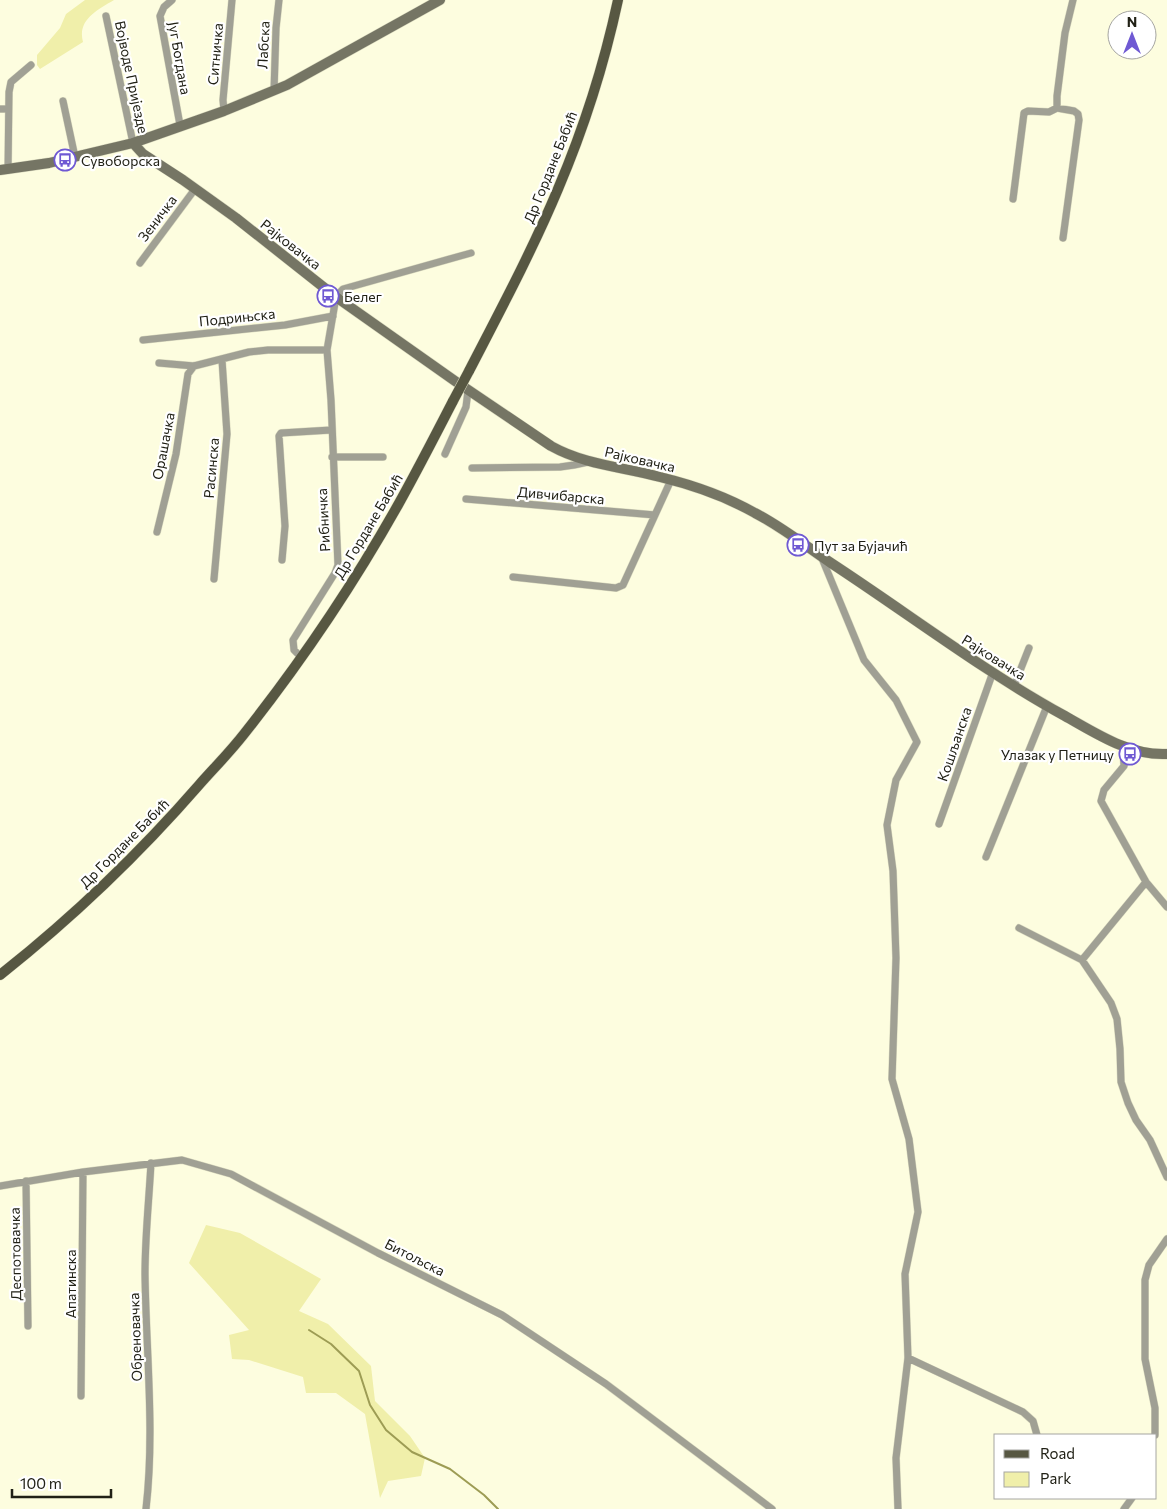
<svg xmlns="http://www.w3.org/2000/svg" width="1167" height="1509" viewBox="0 0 1167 1509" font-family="Commissioner,sans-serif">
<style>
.green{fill:#f0efaa}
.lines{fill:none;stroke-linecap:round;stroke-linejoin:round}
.stream{stroke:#9d9c54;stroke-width:2}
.street-casing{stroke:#dadabf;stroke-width:8}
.secondary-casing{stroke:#dadabf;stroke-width:11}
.primary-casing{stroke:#dadabf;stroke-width:11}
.street{stroke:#a0a094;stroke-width:7}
.secondary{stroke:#757564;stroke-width:10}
.primary{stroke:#575742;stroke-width:10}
.primary-bridge-casing{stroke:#dadabf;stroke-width:11;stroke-linecap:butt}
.primary-bridge{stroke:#575742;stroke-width:10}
.labels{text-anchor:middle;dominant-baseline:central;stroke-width:4.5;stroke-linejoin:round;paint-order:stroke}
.street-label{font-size:14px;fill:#212116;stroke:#fff}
.poi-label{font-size:14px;fill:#212116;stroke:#fff;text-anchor:start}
</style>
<rect width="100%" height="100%" fill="#fdfddf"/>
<path class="green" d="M85,0H114C97,10 77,20 83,42L40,69L37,65V55L60,28L66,14Z
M206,1225L240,1233L321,1279L299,1311L328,1324L371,1366L375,1401L410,1436L425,1458L421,1476L388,1481L380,1498L365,1414L336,1393H306L303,1377L249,1360L232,1359L229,1335L249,1330L189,1263Z"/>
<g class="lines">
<path class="stream" d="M309,1330L331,1344L359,1371L370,1405L386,1430L412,1452L450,1469L484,1495L498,1509"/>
<g class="street-casing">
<path id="street" d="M172,0L164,7L160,16L180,125
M106,16L133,143
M274,91L276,28L279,0
M63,101L75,157
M0,109H8
M224,111L223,100L232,0
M8,170L9,92L11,82L31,65
M1013,199L1024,113L1028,111L1049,112L1057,108
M1063,238L1079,120L1078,114L1074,111L1057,108V96L1065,33L1073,0
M140,263L195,189
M143,340L285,325L333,316
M159,363L194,366L249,352L268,350H327
M445,454L466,407L468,391
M332,457H383
M472,468L560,467L574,465L588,462
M466,499L655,515
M157,532L176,454L188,374L194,366
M821,556L864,660L896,700L917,742L896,780L887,825L893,871L896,958L892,1079L909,1139L918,1212L905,1274L908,1358L896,1458L898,1509
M282,560L285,526L279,436L281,433L331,430
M513,577L616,588L623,585L671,480
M214,579L227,434L222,360
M301,657L294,650L293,640L335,573L338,565L331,400L327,350L336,297L343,289L471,253
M1014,686L1029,648
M1123,746L1124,766L1104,790L1101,801L1146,882L1167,907
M939,824L993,672
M986,857L1047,706
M1019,928L1082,960L1111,1003L1117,1019L1120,1049L1121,1082L1128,1103L1136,1120L1150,1140L1167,1177
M1082,960L1146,882
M26,1181L28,1326
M0,1186L83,1172L182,1160L231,1174L378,1253L502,1315L606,1384L772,1509
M908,1358L1023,1412L1033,1421L1037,1435
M81,1396L83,1172
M1155,1435V1408L1145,1359V1280L1149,1265L1167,1239
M146,1509C155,1431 146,1352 145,1274C145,1237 149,1200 151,1163
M1124,1509L1132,1498"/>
</g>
<g class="secondary-casing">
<path id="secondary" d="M133,143L143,154L183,180L236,218L336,297L455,381L551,446C585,465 623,467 660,477C693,485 725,496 755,513C782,527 806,546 831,563C909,614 983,671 1065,716C1097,734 1130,756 1167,754
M0,170L49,163L133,143L224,111L287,85L440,0"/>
</g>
<g class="primary-casing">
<path id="primary" d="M469,371C500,311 532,251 558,189C584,128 604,65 618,0
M0,975C72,918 139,854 199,785C214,768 230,752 244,734C301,662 353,585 398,505C417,471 435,436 453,401"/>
</g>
<use href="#street" class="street"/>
<use href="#secondary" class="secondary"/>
<use href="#primary" class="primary"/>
<g class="primary-bridge-casing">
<path id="primary-bridge" d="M453,401L469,371"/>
</g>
<use href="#primary-bridge" class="primary-bridge"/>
</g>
<defs>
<g id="bus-ring" transform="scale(1.125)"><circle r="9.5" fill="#fff" stroke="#6f59d3" stroke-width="1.5"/><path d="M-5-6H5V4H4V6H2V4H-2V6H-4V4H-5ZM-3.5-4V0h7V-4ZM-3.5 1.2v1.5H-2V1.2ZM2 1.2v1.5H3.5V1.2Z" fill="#6f59d3"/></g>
</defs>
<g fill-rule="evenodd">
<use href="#bus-ring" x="65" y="160"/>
<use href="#bus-ring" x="328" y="296"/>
<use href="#bus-ring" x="798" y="545"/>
<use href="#bus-ring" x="1130" y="754"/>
</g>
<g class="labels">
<g class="street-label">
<text transform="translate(263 45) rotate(-87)">Лабска</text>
<text transform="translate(215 54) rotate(-85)">Ситничка</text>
<text transform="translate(180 58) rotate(80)">Југ Богдана</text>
<text transform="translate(132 77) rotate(78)">Војводе Пријезде</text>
<text transform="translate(550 167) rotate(-68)">Др Гордане Бабић</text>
<text transform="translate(157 218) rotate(-53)">Зеничка</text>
<text transform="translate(291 244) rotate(38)">Рајковачка</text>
<text transform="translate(237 317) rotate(-6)">Подрињска</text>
<text transform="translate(163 446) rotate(-79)">Орашачка</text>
<text transform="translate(640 459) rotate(13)">Рајковачка</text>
<text transform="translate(211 468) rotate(-85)">Расинска</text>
<text transform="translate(561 495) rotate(5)">Дивчибарска</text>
<text transform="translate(323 520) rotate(-93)">Рибничка</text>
<text transform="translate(368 526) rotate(-59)">Др Гордане Бабић</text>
<text transform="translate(994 657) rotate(32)">Рајковачка</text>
<text transform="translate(954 744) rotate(-71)">Кошљанска</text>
<text transform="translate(124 843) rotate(-45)">Др Гордане Бабић</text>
<text transform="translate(15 1254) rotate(-91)">Деспотовачка</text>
<text transform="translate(415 1257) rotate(27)">Битољска</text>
<text transform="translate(70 1284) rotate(-90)">Апатинска</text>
<text transform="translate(135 1337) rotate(-92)">Обреновачка</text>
</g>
<g class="poi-label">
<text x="81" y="160">Сувоборска</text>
<text x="344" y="296">Белег</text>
<text x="814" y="545">Пут за Бујачић</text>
<text x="1114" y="754" text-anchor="end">Улазак у Петницу</text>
</g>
</g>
<rect x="994" y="1434" width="162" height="65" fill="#ffffff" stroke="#a6a6a2"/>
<rect x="1004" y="1450" width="25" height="8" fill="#575742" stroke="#a6a6a2"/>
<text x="1040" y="1459" font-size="15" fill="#212116">Road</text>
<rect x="1004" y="1472" width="25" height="15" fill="#f0efaa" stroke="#a6a6a2"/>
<text x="1040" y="1484" font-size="15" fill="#212116">Park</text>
<g transform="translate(1132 35)"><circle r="24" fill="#ffffff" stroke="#a6a6a2"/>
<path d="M0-4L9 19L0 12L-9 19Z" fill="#6f59d3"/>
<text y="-8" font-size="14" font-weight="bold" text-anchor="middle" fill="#212116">N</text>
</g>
<path d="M12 1489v8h99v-8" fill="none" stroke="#212116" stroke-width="2.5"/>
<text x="20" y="1489" font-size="15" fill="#212116" stroke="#ffffff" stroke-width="4" paint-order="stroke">100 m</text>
</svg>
